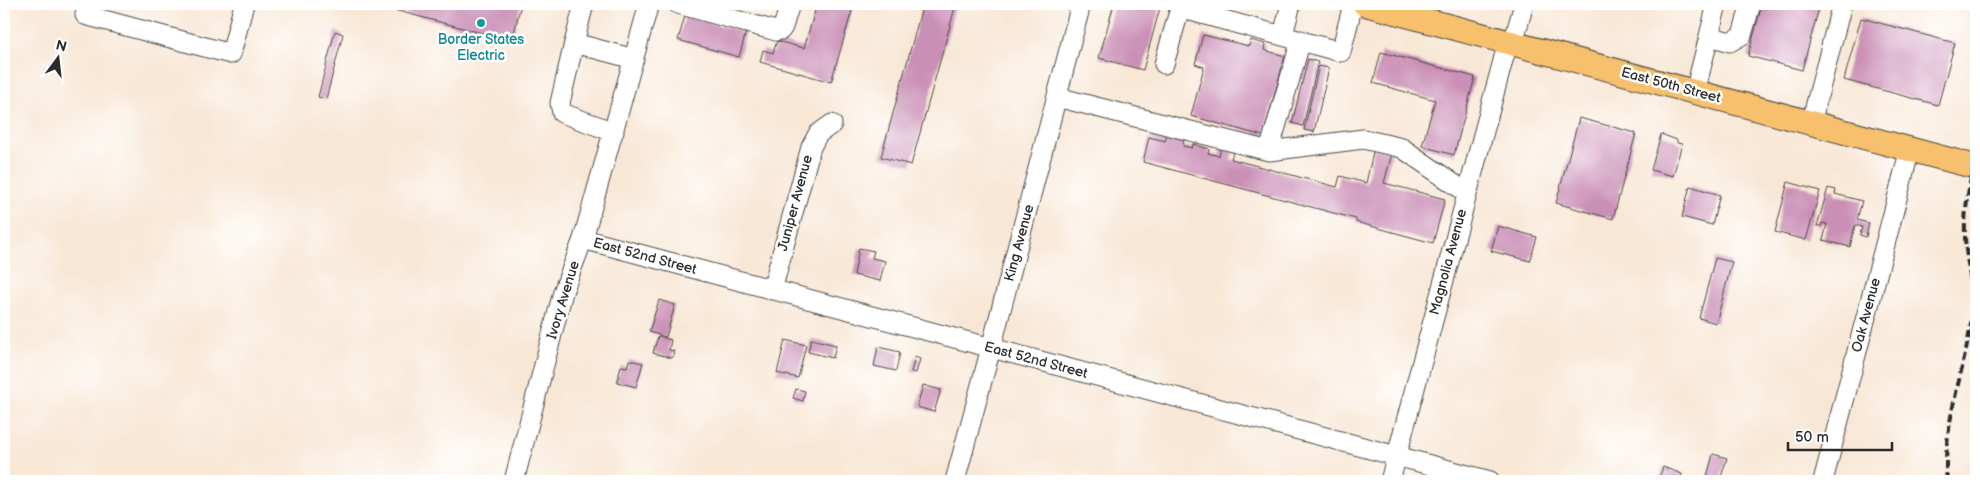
<svg xmlns="http://www.w3.org/2000/svg" width="1980" height="485" viewBox="0 0 1980 485" font-family="'Balsamiq Sans',sans-serif">
<style>
.building{fill:#ca8fb6}
.lines{fill:none;stroke-linecap:round;stroke-linejoin:round}
.minor-casing{stroke:#4a4744;stroke-width:21}
.major-casing{stroke:#4a4744;stroke-width:26}
.minor{stroke:#fff;stroke-width:19}
.major{stroke:#f7c06c;stroke-width:24}
.rail{stroke:#2b2b2b;stroke-width:4;stroke-dasharray:8 4;stroke-linecap:butt}
.culture-dot{fill:#0f9aa8;stroke:#fff;stroke-width:2}
.labels{text-anchor:middle;dominant-baseline:central;stroke-width:5;stroke-linejoin:round;paint-order:stroke}
.culture-label{font-size:14px;fill:#0d838f;stroke:#fff}
.street-label{font-size:14px;fill:#2b2b2b;stroke:#fff}
</style>
<rect width="100%" height="100%" fill="#fff"/>
<filter id="ink" filterUnits="userSpaceOnUse"><feTurbulence type="fractalNoise" baseFrequency=".02" numOctaves="2"/><feDisplacementMap in="SourceGraphic" scale="10" xChannelSelector="R" yChannelSelector="G"/><feConvolveMatrix kernelMatrix="1 2 1 2 8 2 1 2 1" color-interpolation-filters="sRGB"/></filter>
<filter id="wash" filterUnits="userSpaceOnUse"><feTurbulence type="fractalNoise" baseFrequency=".0096" numOctaves="4" result="noise"/><feDisplacementMap in="SourceGraphic" scale="20" xChannelSelector="R" yChannelSelector="G"/><feGaussianBlur stdDeviation="1.12" result="paint"/><feColorMatrix in="noise" values="0 0 0 0 0 0 0 0 0 0 0 0 0 0 0 0 0 1.4 0 .05"/><feComposite in="paint" operator="in"/></filter>
<g filter="url(#wash)">
<rect width="100%" height="100%" fill="#f8e7d5"/>
<g id="blocks">
<path class="building" d="M379,4H521L512,41L379,6Z
M817,4H854L831,82L760,62L763,50L773,53L777,41L804,48Z
M923,4H956L911,165L881,157Z
M1114,4H1161L1143,70L1099,58Z
M1762,4H1820L1802,70L1748,56Z
M685,16L746,32L739,57L678,40Z
M1861,18L1955,43L1938,105L1844,80Z
M335,31L343,34L326,99L318,97Z
M1203,35L1249,46L1251,40L1265,44L1264,50L1285,56L1263,136L1191,116L1204,67L1195,64Z
M1381,52L1475,77L1454,155L1422,146L1435,100L1373,83Z
M1308,59L1318,62L1303,126L1292,123Z
M1319,66L1329,68L1314,132L1304,130Z
M1579,118L1636,133L1613,219L1556,203Z
M1167,134L1184,139L1183,146L1192,148L1193,144L1209,149L1208,153L1219,156L1221,148L1233,152L1231,159L1337,187L1340,176L1366,183L1374,148L1392,153L1384,183L1445,199L1433,243L1356,222V219L1143,162L1149,137L1165,141Z
M1661,134L1677,140V143L1682,144L1673,176L1651,170Z
M1788,182L1820,191L1806,240L1775,232Z
M1690,186L1720,195L1712,225L1682,217Z
M1828,188L1836,190L1835,194L1862,201L1857,220L1869,223L1866,237L1860,235L1862,227L1855,225L1850,247L1823,240L1827,224L1822,223L1821,226H1817Z
M1498,226L1537,237L1530,261L1491,251Z
M859,248L874,251L872,258L885,261L880,281L854,275Z
M1715,258L1732,262L1716,323L1699,318Z
M659,300L675,305L666,337L649,332Z
M658,336L671,340L669,350L674,351L672,358L653,353Z
M811,339L836,345L833,358L808,352Z
M785,340L806,345L798,378L777,373Z
M878,347L900,352L896,371L874,366Z
M915,357L920,359L916,373L911,372Z
M629,360L643,363L636,387L617,382L621,366L627,367Z
M923,385L941,390L934,412L917,407Z
M796,389L805,391L803,401L793,398Z
M1713,454L1727,458L1721,477L1734,481H1706Z
M1663,467L1682,474L1680,481H1658Z"/>
</g>
</g>
<g filter="url(#ink)">
<use href="#blocks" fill-opacity="0" stroke="#4a4744" stroke-width="1"/>
<g class="lines">
<g class="minor-casing">
<path id="minor" d="M88,4L85,15L231,54L244,4
M584,4L574,43L634,59
M678,4L776,31L781,30L783,27L790,4
M1181,4L1180,8L1341,52L1353,4
M1283,35L1291,4
M1710,36L1730,42L1742,35L1751,4
M574,43L560,103L562,113L614,132
M1513,43L1524,4
M1164,64L1180,8
M1695,92L1717,4
M1057,97L1269,151L1301,40
M1811,123L1842,4
M1269,151L1363,139L1402,148L1467,193
M583,239L1490,481
M772,290L811,147L818,134L832,124
M514,481L563,292L583,239L649,4
M955,481L991,348L1081,4
M1390,481L1508,42
M1823,481L1910,149"/>
</g>
<g class="major-casing">
<path id="major" d="M1365,4L1976,167"/>
</g>
<use href="#minor" class="minor"/>
<use href="#major" class="major"/>
<path class="rail" d="M1947,481C1941,429 1965,369 1972,317C1975,290 1966,263 1965,237C1964,211 1969,184 1976,158"/>
</g>
</g>
<circle class="culture-dot" cx="481" cy="23" r="5"/>
<g class="labels">
<g class="culture-label">
<text x="481" y="39">Border States<tspan x="481" dy="16">Electric</tspan></text>
</g>
<g class="street-label">
<text transform="translate(1671 85) rotate(15)">East 50th Street</text>
<text transform="translate(795 203) rotate(-75)">Juniper Avenue</text>
<text transform="translate(1019 243) rotate(-75)">King Avenue</text>
<text transform="translate(645 256) rotate(15)">East 52nd Street</text>
<text transform="translate(1448 262) rotate(-75)">Magnolia Avenue</text>
<text transform="translate(563 300) rotate(-73)">Ivory Avenue</text>
<text transform="translate(1866 315) rotate(-75)">Oak Avenue</text>
<text transform="translate(1036 360) rotate(15)">East 52nd Street</text>
</g>
</g>
<rect width="1980" height="485" fill="none" stroke="#fff" stroke-width="20"/>
<g transform="translate(58 58) rotate(15)" stroke="#ffffff" stroke-width="4" paint-order="stroke">
<path d="M0-4L9 19L0 12L-9 19Z" fill="#2b2b2b"/>
<text y="-8" font-size="14" font-weight="bold" text-anchor="middle" fill="#2b2b2b">N</text>
</g>
<path d="M1788 442v8h104v-8" fill="none" stroke="#2b2b2b" stroke-width="2.5"/>
<text x="1795" y="442" font-size="15" fill="#2b2b2b" stroke="#ffffff" stroke-width="4" paint-order="stroke">50 m</text>
</svg>
